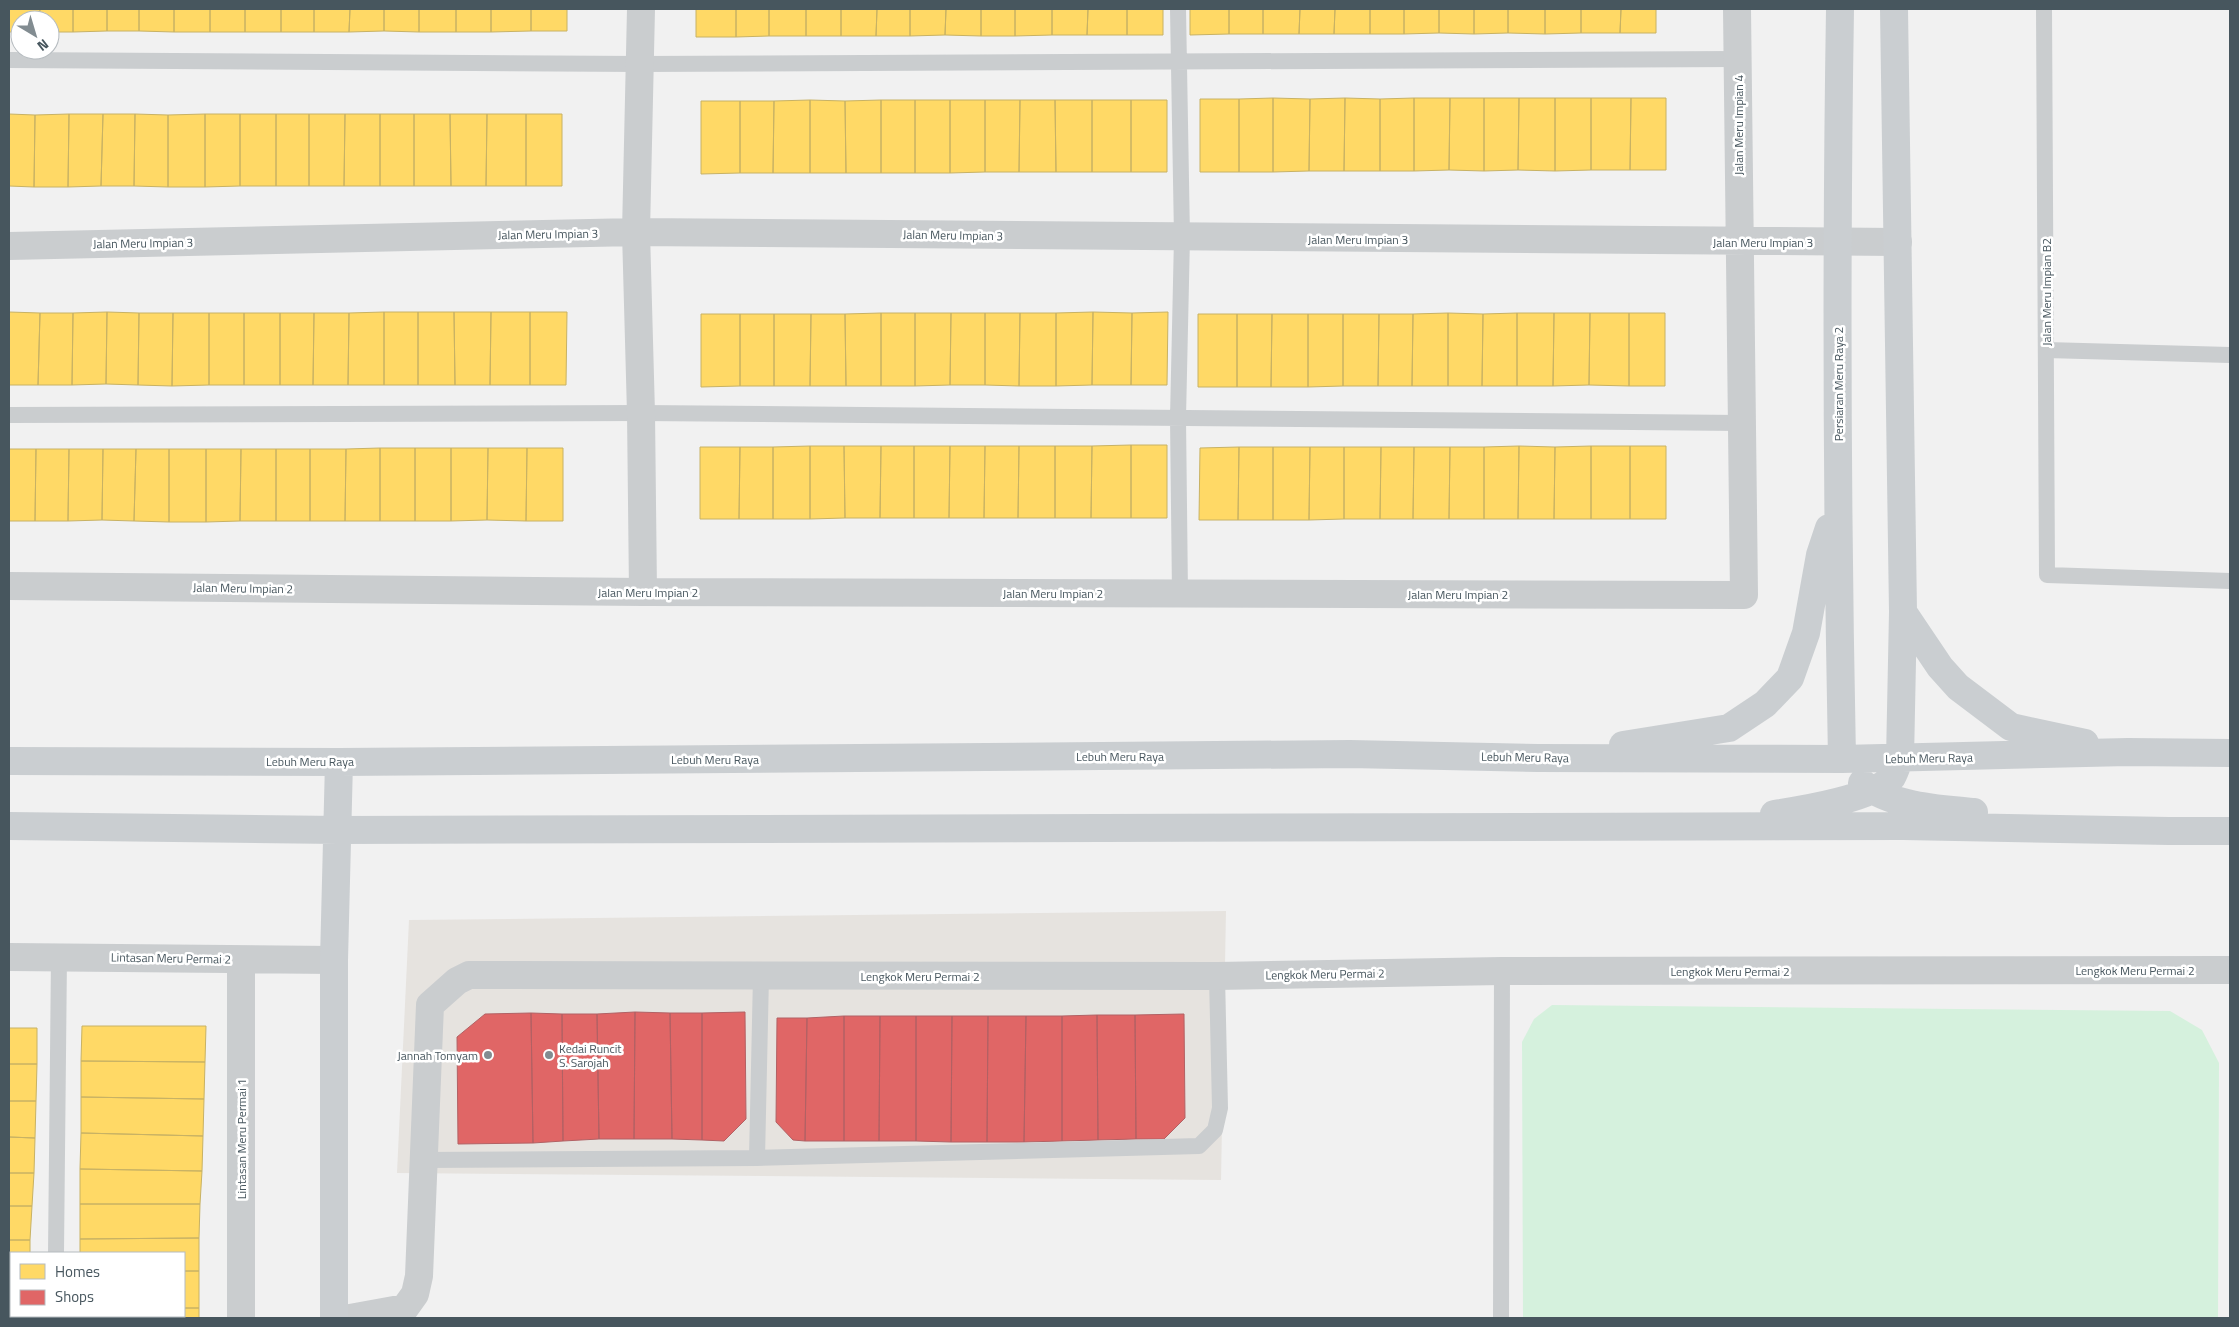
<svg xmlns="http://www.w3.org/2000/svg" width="2239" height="1327" viewBox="0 0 2239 1327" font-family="'Titillium Web',sans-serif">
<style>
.commercial{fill:#e6e3df}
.green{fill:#d5f1dd}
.homes{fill:#ffd966;stroke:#c8b264}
.shops{fill:#e06666;stroke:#b26164}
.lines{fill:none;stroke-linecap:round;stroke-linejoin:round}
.lane{stroke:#cacdcf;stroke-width:16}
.street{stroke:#cacdcf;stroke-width:28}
.secondary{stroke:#caced1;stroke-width:28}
.poi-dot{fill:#828c91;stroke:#fff;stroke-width:2}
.labels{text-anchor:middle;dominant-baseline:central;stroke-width:5;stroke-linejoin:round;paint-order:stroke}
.street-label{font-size:12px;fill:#47565e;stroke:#fff}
.poi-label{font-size:12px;fill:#47565e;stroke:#fff;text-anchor:start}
</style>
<rect width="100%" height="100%" fill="#f1f1f1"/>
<path class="commercial" d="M1226,911L1221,1180L397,1173L409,920Z"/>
<path class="green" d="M1552,1005L2170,1011L2202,1030L2219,1063L2218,1318H1523L1522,1042L1534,1019Z"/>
<path class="homes" d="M9,9H40L39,20H20V32H9Z
M40,9H73V32H50V20H39Z
M73,9H107V31L73,32Z
M107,9H139V31H107Z
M139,9H174V32L139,31Z
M174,9H210V32H174Z
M210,9H245V32H210Z
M245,9H281V32H245Z
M281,9H314V32H281Z
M314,9H350L349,32H314Z
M350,9H384V31L349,32Z
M384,9H419V32L384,31Z
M419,9H456V32H419Z
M456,9H491V32H456Z
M491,9H531V31L491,32Z
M531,9H567V31H531Z
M696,9H736V37H696Z
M736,9H769V36L736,37Z
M769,9H806V36H769Z
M806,9H841V36H806Z
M841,9H877L876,36H841Z
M877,9H910V36H876Z
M910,9H946L945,35L910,36Z
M946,9H981V36L945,35Z
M981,9H1015V36H981Z
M1015,9H1052V35L1015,36Z
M1052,9H1088L1087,35H1052Z
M1088,9H1127V35H1087Z
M1127,9H1163V35H1127Z
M1190,9H1229V34L1190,35Z
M1229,9H1263V34H1229Z
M1263,9H1300L1299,34H1263Z
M1300,9H1335L1334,34H1299Z
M1335,9H1370V34H1334Z
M1370,9H1404V34H1370Z
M1404,9H1439V33L1404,34Z
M1439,9H1474V34L1439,33Z
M1474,9H1508V33L1474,34Z
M1508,9H1545V34L1508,33Z
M1545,9H1581V33L1545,34Z
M1581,9H1621L1620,33H1581Z
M1621,9H1656V33H1620Z
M1273,98L1310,99L1309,171L1273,172Z
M1273,98V172H1239V99Z
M1345,98L1380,99V171H1344Z
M1345,98L1344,171H1309L1310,99Z
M1414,98H1450L1449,170L1414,171Z
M1414,98V171H1380V99Z
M1450,98H1484V171L1449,170Z
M1484,98H1519L1518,170L1484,171Z
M1519,98H1555V171L1518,170Z
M1555,98H1591V170L1555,171Z
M1591,98H1631L1630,170H1591Z
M1631,98H1666V170H1630Z
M1200,99H1239V172H1200Z
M810,100L845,101L846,173H810Z
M810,100V173H773L774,101Z
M881,100H915V173H881Z
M881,100V173H846L845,101Z
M915,100H950V173H915Z
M950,100H985V172L950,173Z
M985,100H1020L1019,172H985Z
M1020,100H1055L1056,172H1019Z
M1055,100H1092V172H1056Z
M1092,100H1131V172H1092Z
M1131,100H1167V172H1131Z
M701,101H740V173L701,174Z
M740,101H774L773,173H740Z
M9,114L35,115L34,187L9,186Z
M69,114H103L101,186L68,187Z
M69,114L68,187H34L35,115Z
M103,114H135L134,186H101Z
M135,114L168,115V187L134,186Z
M205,114H240V186L205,187Z
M205,114V187H168V115Z
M240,114H276V186H240Z
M276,114H309V186H276Z
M309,114H345L344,186H309Z
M345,114H380V186H344Z
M380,114H414V186H380Z
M414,114H450L451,186H414Z
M450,114H487L486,186H451Z
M487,114H526V186H486Z
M526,114H562V186H526Z
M9,312L40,313L38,385H9Z
M107,312L139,313L138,385L106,384Z
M107,312L106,384L72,385L73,313Z
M384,312H418V385H384Z
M384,312V385H348L349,313Z
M418,312H454L455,385H418Z
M454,312H491L490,385H455Z
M491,312H530V385H490Z
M530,312H567L566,385H530Z
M1093,312L1132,313L1131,385H1092Z
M1093,312L1092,385L1056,386V313Z
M1168,312L1167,385H1131L1132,313Z
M40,313H73L72,385H38Z
M139,313H173L172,386L138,385Z
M173,313H209V385L172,386Z
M209,313H244V385H209Z
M244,313H280V385H244Z
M280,313H314L313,385H280Z
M314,313H349L348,385H313Z
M881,313H915V386H881Z
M881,313V386H846L845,314Z
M915,313H951L950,385L915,386Z
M951,313H985V385H950Z
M985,313H1020L1019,386L985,385Z
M1020,313H1056V386H1019Z
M1448,313L1483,314L1482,386H1448Z
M1448,313V386H1412L1413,314Z
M1517,313H1554L1553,386H1517Z
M1517,313V386H1482L1483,314Z
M1554,313H1590L1589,385L1553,386Z
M1590,313H1629V386L1589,385Z
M1629,313H1665V386H1629Z
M701,314H740V386L701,387Z
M740,314H774V386H740Z
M774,314H811L810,386H774Z
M811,314H845L846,386H810Z
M1198,314H1237V387H1198Z
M1237,314H1272L1271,387H1237Z
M1272,314H1308V387H1271Z
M1308,314H1343V386L1308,387Z
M1343,314H1379L1378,386H1343Z
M1379,314H1413L1412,386H1378Z
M1131,445H1167V518H1131Z
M1131,445V518H1091L1092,446Z
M810,446H844L845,518L810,519Z
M810,446V519H773V447Z
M844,446H881L880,518H845Z
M881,446H914V518H880Z
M914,446H950L949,518H914Z
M950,446H985L984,518H949Z
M985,446H1019L1018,518H984Z
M1019,446H1055V518H1018Z
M1055,446H1092L1091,518H1055Z
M1519,446L1555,447L1554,519H1518Z
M1519,446L1518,519H1484V447Z
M1591,446H1630V519H1591Z
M1591,446V519H1554L1555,447Z
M1630,446H1666V519H1630Z
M700,447H740L739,519H700Z
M740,447H773V519H739Z
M1239,447H1273V520H1238Z
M1239,447L1238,520H1199L1200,448Z
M1273,447H1310L1309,520H1273Z
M1310,447H1344V519L1309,520Z
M1344,447H1381L1380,519H1344Z
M1381,447H1414L1413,519H1380Z
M1414,447H1450L1449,519H1413Z
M1450,447H1484V519H1449Z
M380,448H415V521H380Z
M380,448V521H345L346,449Z
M415,448H451V521H415Z
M451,448H488L487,520L451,521Z
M488,448H527L526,521L487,520Z
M527,448H563V521H526Z
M9,449H36L35,521H9Z
M36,449H69L68,521H35Z
M69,449H103L102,520L68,521Z
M103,449H136L134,521L102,520Z
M136,449H169V522L134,521Z
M169,449H206V522H169Z
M206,449H241L240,521L206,522Z
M241,449H276V521H240Z
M276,449H310V521H276Z
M310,449H346L345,521H310Z
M82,1026H206L205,1062L81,1061Z
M9,1028H37V1064H9Z
M81,1061L205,1062L204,1099L81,1097Z
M9,1064H37L36,1101H9Z
M81,1097L204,1099L203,1136L81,1133Z
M9,1101H36L35,1138L9,1137Z
M81,1133L203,1136L202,1171L80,1169Z
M9,1137L35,1138L34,1173H9Z
M80,1169L202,1171L200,1204H80Z
M9,1173H34L32,1206H9Z
M80,1204H200L199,1238L80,1239Z
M9,1206H32L30,1240H9Z
M199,1238V1271H184V1253H80V1239Z
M9,1240H30V1253H11V1274H9Z
M184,1271H199V1308H184Z
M9,1274H11V1310H9Z
M184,1308H199V1318H80V1316H184Z
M9,1310H11V1316H30V1318H9Z"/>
<path class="shops" d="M635,1012L670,1013L672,1139H634Z
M635,1012L634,1139H599L597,1014Z
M745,1012L746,1119L724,1141L702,1140V1013Z
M531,1013L562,1014L563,1141L533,1143Z
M531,1013L533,1143L458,1144L457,1037L485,1014Z
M670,1013H702V1140L672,1139Z
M562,1014H597L599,1139L563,1141Z
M1184,1014L1185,1118L1164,1139H1136L1135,1015Z
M1097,1015H1135L1136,1139L1098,1140Z
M1097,1015L1098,1140L1062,1141V1016Z
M844,1016H880L879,1141H844Z
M844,1016V1141H805L807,1018Z
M880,1016H916V1141H879Z
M916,1016H952L951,1142L916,1141Z
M952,1016H988L987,1142H951Z
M988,1016H1026L1024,1142H987Z
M1026,1016H1062V1141L1024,1142Z
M777,1018H807L805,1141L793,1140L776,1122Z"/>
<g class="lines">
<path class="lane" d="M1178,9L1182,237L1178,418L1180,594
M2044,9L2047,575L2230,581
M9,60L640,64L1737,59
M2046,350L2230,355
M9,415L641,413L1741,423
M757,1158L761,976
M423,1160L757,1158L1199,1146L1215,1130L1220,1108L1217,976
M56,1253L59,956
M56,1318V1316
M1501,1318L1502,971"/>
<path class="street" d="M641,9L636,232L641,413L643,592
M9,246L636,232L1898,242
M9,586L643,592L1744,595L1737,9
M9,957L334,960
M241,1318V960
M350,1318L405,1308L415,1294L419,1276L430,1005L457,981L469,975L1217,976L1502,971L2230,970"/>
<path class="secondary" d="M1840,9C1836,259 1837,509 1842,759
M1903,612L1940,667L1958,687L2011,727L2085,743
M1623,745L1729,728L1765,704L1790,678L1806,633L1820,555L1829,528
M9,761L339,762L1350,754L1538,758L1842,759L2128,752L2230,753
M1862,783C1891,806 1938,809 1974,812
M1774,814C1801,810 1876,798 1892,777C1895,772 1897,764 1900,759L1903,612L1894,9
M9,826L338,830L1903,826L2169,831H2230
M334,1318V960L339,762"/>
</g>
<g class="poi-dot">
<circle cx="488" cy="1055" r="5"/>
<circle cx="549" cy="1055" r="5"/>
</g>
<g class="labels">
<g class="street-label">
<text transform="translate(1738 125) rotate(-90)">Jalan Meru Impian 4</text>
<text transform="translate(548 234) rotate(-1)">Jalan Meru Impian 3</text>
<text transform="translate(953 235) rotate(1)">Jalan Meru Impian 3</text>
<text x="1358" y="239">Jalan Meru Impian 3</text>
<text x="1763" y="242">Jalan Meru Impian 3</text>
<text transform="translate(143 243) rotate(-1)">Jalan Meru Impian 3</text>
<text transform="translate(2046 292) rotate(-90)">Jalan Meru Impian B2</text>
<text transform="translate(1838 384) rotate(-90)">Persiaran Meru Raya 2</text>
<text transform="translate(243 588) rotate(1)">Jalan Meru Impian 2</text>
<text x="648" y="592">Jalan Meru Impian 2</text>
<text x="1053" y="593">Jalan Meru Impian 2</text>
<text x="1458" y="594">Jalan Meru Impian 2</text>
<text x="1120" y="756">Lebuh Meru Raya</text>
<text transform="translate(1525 757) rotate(1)">Lebuh Meru Raya</text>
<text transform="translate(1929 758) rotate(-1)">Lebuh Meru Raya</text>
<text x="715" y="759">Lebuh Meru Raya</text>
<text x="310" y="761">Lebuh Meru Raya</text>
<text transform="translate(171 958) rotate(1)">Lintasan Meru Permai 2</text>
<text x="2135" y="970">Lengkok Meru Permai 2</text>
<text x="1730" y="971">Lengkok Meru Permai 2</text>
<text transform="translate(1325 974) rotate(-1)">Lengkok Meru Permai 2</text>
<text x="920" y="976">Lengkok Meru Permai 2</text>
<text transform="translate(241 1139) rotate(-90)">Lintasan Meru Permai 1</text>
</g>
<g class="poi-label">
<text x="559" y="1048">Kedai Runcit<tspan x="559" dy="14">S. Sarojah</tspan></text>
<text x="478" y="1055" text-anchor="end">Jannah Tomyam</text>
</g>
</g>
<rect width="2239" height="1327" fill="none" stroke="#47565e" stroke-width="20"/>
<rect x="10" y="1252" width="175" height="65" fill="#ffffff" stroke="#b5bbbf"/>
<rect x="20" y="1264" width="25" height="15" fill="#ffd966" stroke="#b5bbbf"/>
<text x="55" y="1277" font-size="15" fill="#47565e">Homes</text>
<rect x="20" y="1290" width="25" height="15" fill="#e06666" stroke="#b5bbbf"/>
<text x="55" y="1302" font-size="15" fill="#47565e">Shops</text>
<g transform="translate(35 35) rotate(142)"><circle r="24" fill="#ffffff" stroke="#b5bbbf"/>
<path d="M0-4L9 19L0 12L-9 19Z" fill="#828c91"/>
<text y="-8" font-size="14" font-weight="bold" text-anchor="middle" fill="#47565e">N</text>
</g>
</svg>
